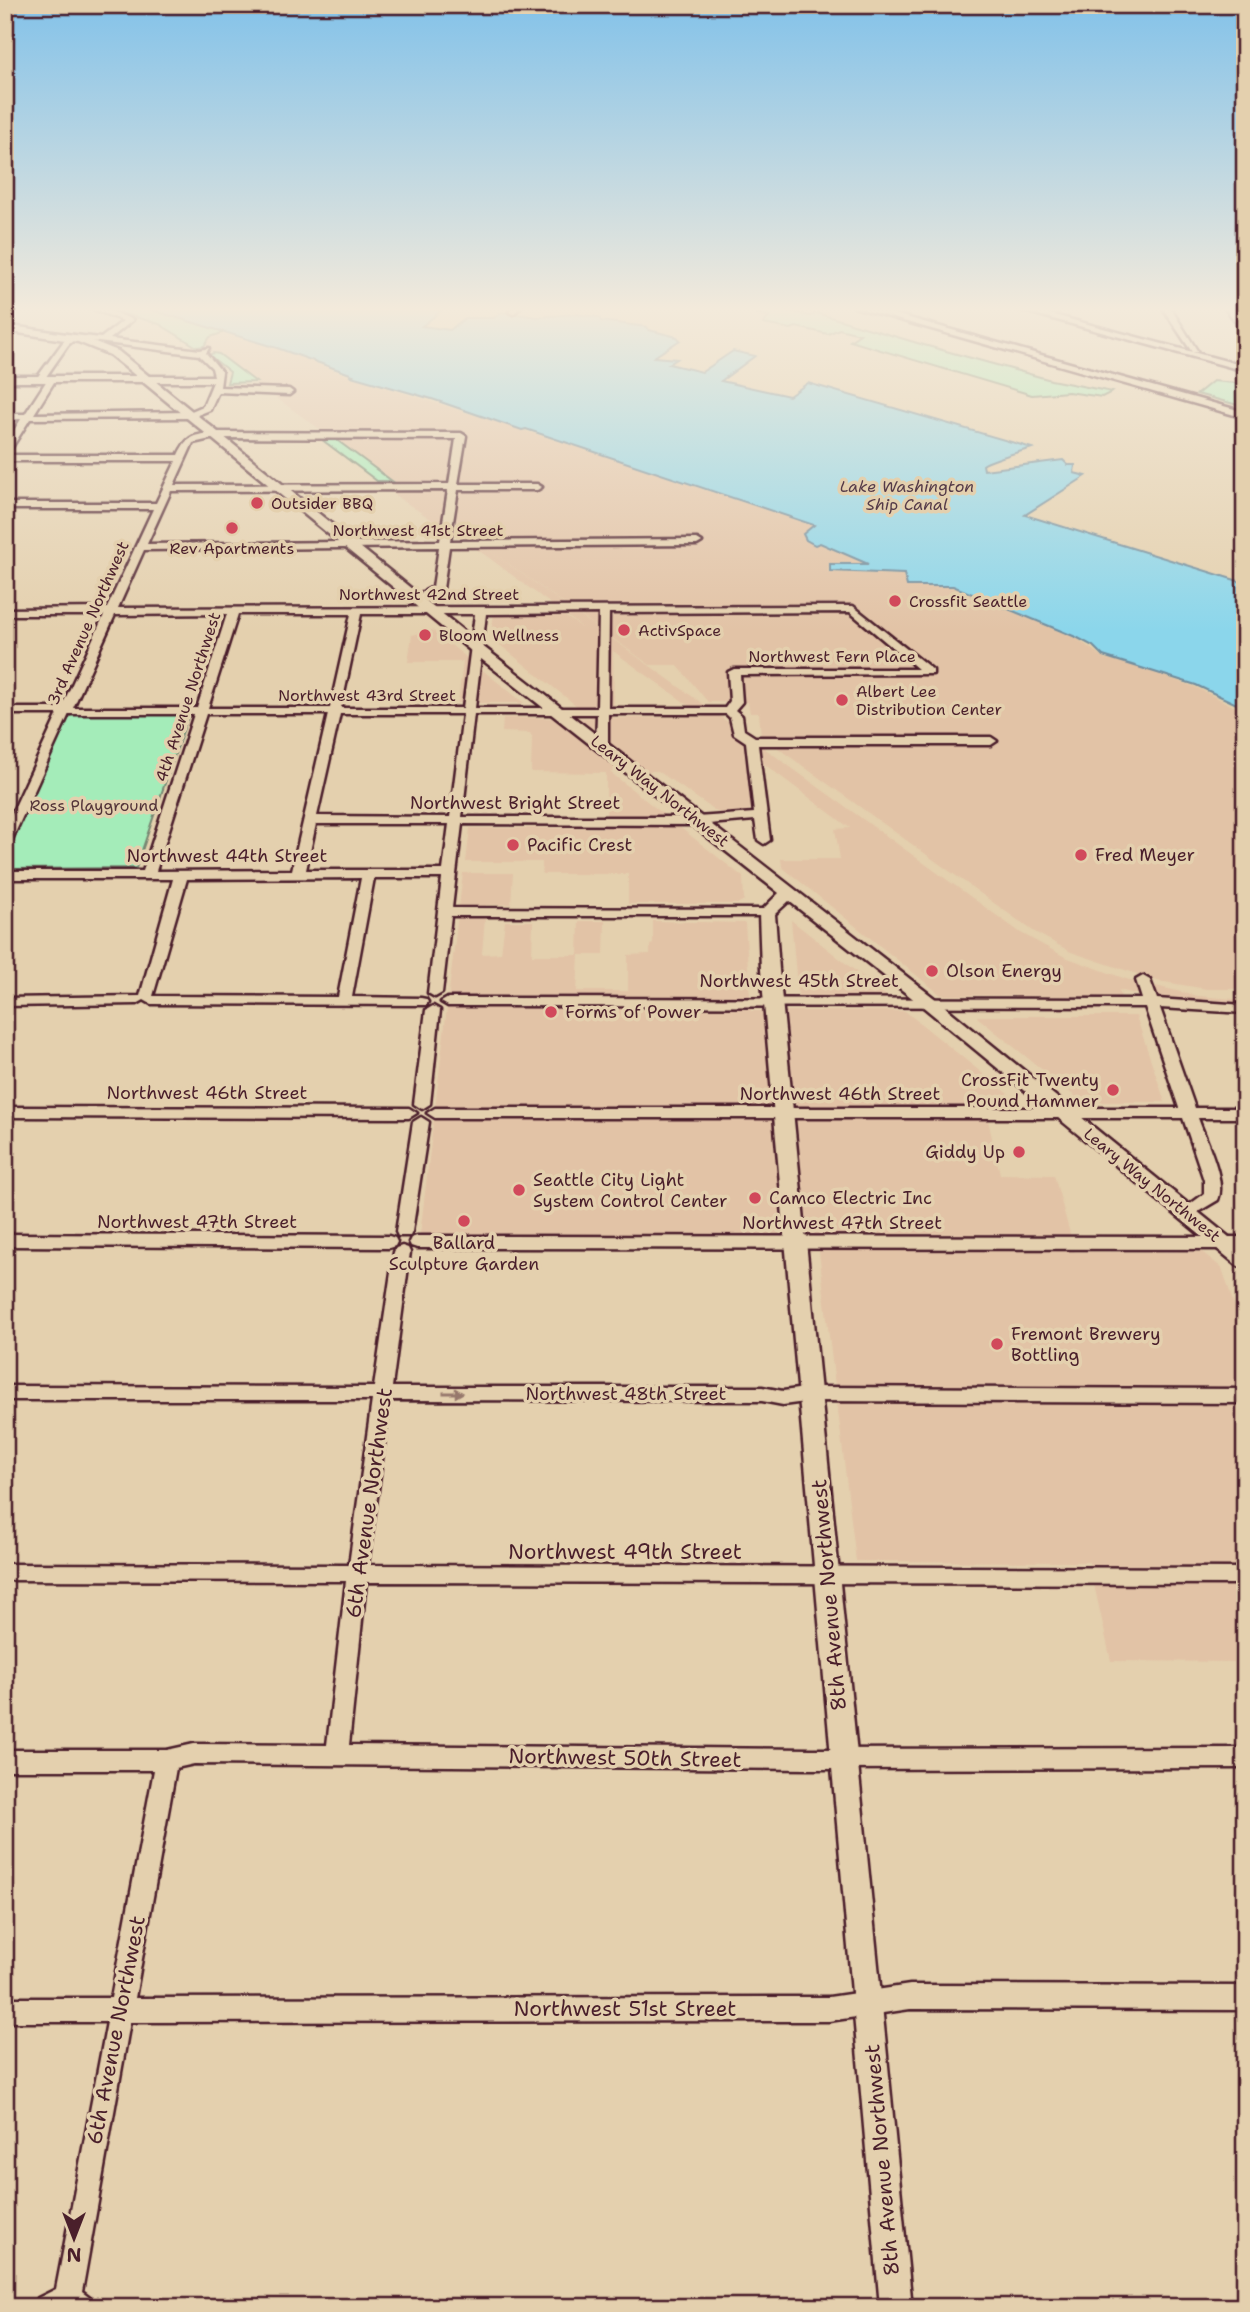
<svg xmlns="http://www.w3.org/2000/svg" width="1250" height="2312" viewBox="0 0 1250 2312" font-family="'Shantell Sans',sans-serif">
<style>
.built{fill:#e2c3a6;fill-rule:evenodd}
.green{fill:#a4ecb9;stroke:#778672;stroke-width:2}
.water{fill:#8bd6eb;stroke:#718d9e;stroke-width:2}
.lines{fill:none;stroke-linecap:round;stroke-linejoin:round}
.minor-casing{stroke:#4a1f2b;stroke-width:5}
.major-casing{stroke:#4a1f2b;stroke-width:5}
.minor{fill:#e4d0ae;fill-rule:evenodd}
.major{fill:#e4d0ae;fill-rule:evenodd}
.oneway{fill:#97786c}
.poi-dot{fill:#d1495b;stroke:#e4d0ae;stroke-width:2.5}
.labels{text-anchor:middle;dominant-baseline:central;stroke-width:7;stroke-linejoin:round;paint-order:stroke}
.far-water-label{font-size:16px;font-style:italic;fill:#543a48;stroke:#e4d0ae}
.far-poi-label{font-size:16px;fill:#4a1f2b;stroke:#e4d0ae;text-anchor:start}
.far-street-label{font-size:16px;fill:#4a1f2b;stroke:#e4d0ae}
.far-park-label{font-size:16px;fill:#533439;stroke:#e4d0ae}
.street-label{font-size:18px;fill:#4a1f2b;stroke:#e4d0ae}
.poi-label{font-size:18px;fill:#4a1f2b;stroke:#e4d0ae;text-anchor:start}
.near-street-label{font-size:21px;fill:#4a1f2b;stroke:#e4d0ae}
</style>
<rect width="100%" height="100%" fill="#e4d0ae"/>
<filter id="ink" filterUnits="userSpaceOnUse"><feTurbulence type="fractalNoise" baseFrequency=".0143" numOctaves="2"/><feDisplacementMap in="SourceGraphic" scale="14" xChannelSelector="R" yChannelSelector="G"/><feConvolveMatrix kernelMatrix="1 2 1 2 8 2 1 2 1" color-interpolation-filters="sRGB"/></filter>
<g filter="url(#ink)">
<path class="built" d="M225,332L277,348L352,377L684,480L681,482L815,526V545L820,544L866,563H829L828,572L903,575L907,587H954L1077,639L1105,659L1117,660L1195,687L1245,712V989H1207L1158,981L1071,952L1033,931L761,736L759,713H750L748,702H708L677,665H650L475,540L1021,933L1065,957L1126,979L1198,996L1245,1000V1006L1172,1003L1119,990L1121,997L941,995L782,867L781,859H840L835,829L850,828L744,749L752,808L744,813L720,814L658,771L610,772L743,877L744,900L737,904H628V874H542V862H466L470,828H606V773L531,772L532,737L530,733L502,732L503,718H592L490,637L494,615H563L583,628L488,557L399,498L368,474L381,473L204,346L210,337ZM613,651L705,717L614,718Z
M432,630L524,703H458L463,662H408L412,635Z
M463,873H513L511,904L486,905L482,954L501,953L505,921H533L532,955H578L579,921H605L604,955H579L577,991H628V955L650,954V945L653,944V921L745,923L751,1011H905L1018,1102H984L1000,1174L1054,1175L1075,1252H1202L1222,1268L1245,1338V1662L1111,1661L1089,1562L856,1561L817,1235H420Z
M791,920L849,966L888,997H798Z
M978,1016H1136L1165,1102H1082L977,1017Z"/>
<path class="green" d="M101,307H142L225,332L210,337L204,346L197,347L159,324Z
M787,307L789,311L810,316L817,313L924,345L1051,380L1112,392L1102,397L1068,392L1032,395L850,341L860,334L839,329L828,334L796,327L791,329L763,324L769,316L757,314L755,309L747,308Z
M213,353L219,354L256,382L227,383L230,372L209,355Z
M1213,381L1245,384V407L1197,394Z
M334,438L392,481H377L321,439Z
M189,713L136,868L5,869V858L69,714Z"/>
<path class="water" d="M142,307H433L432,309L441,311L422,326L450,330L465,318H494L502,312L537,317L576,314L598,317L601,321L647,327L649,330L677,337L680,340L654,357L677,359L669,364L702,372L733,351L755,356L721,381L789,396L808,383L1032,448C1022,451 989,460 983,465L984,470L1063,460L1068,465H1075L1074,473L1086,476L1025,515L1245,583V708L1196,685L1103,656L1093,646L1078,638L953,586H907L904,574L830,571V564H868L820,543L815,545L806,540L803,534L814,525L526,429L522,430L432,399L351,376L353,375L277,348Z"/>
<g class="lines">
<g class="minor-casing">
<path id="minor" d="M88,307H101L133,320L110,339L200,350L209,348L206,353L222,372L220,387L289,389L293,392L289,395L218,392L210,410L190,418L30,419L8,454L5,455V445L21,419L5,420V414H25L49,377L52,376L56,379L34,414L189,412L203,406L213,382H146L142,379L146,376H214L212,368L199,355L75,339L68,345L43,381H37L36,379L66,338L65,334L101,338L123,321Z
M512,307H521L513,314L509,312Z
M1009,307H1024L1245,366V371Z
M1162,307H1170L1198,352H1192Z
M1224,307H1232L1245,325V333Z
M215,432L461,433L466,436L458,484H537L542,487L537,490H458L450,541L697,539L702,542L697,545L449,547L443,589L418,601L414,600V596L433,587L439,547L144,550L118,608L853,606L933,670V674L740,675L742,702L735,710L742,716L744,730L755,737H991L997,741L991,745H758L770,840L764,844L758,840L755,820L697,825L462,824L452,908L767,909L774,913L772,916H451L442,993L435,997L428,993L442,878H374L352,997L421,998L426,999L428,1002L426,1005L151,1004L144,1000L137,1004L5,1006V998L140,996L173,879H5V871H143L194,714H69L11,842L5,846V828L58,714H5V708H61L104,615H5V609L107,608L153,509H5V503H156L176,461H5V455H178C188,434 193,436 215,432ZM215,438L456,439L449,484L174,485L193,443ZM448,490L440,541L147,544L171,491ZM850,612L918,669H734L728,672L730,701L725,708H608L609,613ZM599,613L597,708H475L486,614ZM227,614L197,708H73L115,615ZM238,614H351L330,708H208ZM361,614H475L463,708H341ZM206,714H328L292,870L156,871ZM340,714H463L450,817L317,816ZM474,714H597L596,745L602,749L608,745V714H726L730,718L734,734L746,742L754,813L697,817H462ZM316,824H449L443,870H306ZM361,878L338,997L153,996L187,879Z
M1143,976L1150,980L1157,999L1245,1005V1013L1160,1008L1195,1108H1245V1118H1198C1205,1138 1227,1181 1218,1200L1186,1219L1178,1213L1204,1194V1180L1183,1118H435L427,1113L435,1108H1179L1145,1007L448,1006L441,1002L448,998L1142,999L1136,980Z
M433,1006L440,1010L430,1104L422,1109L414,1104L426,1010Z
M5,1107L409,1108L417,1113L409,1118L5,1117Z
M421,1117L429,1122L412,1232L410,1236H398L396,1232L413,1122Z
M5,1234L389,1236L395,1238L397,1242L395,1246L389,1248L5,1246Z
M417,1236L1245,1237V1249L417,1248L411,1246L409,1242L411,1238Z
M402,1246L408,1248L410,1252L392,1387H762L783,1391L812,1387L1245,1389V1403L812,1401L783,1405L762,1401L390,1400L368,1565L1245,1568V1584L366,1582L349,1745L812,1749L1245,1748V1768L812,1769L194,1764L176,1768L135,1998L829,1997L910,1985L1245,1986V2010L910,2009L829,2021L130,2022L82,2292L90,2298L94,2307H34L38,2298L56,2289L107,2022H5V1998H111L154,1770H5V1750H167L194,1744L327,1745L346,1581L5,1580V1564L349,1565L372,1400H5V1386L374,1387L394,1252L396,1248Z"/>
</g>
<g class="major-casing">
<path id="major" d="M854,307H870L1245,412V418Z
M5,325L80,336L118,351L481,645L933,997L1245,1250V1268L1238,1266L921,1005L789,901L775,914L779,970L912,2307H880L761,970L759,913L779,893L471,651L143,382H5V376H136L110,355L78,342L5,331Z"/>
</g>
<use href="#minor" class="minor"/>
<use href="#major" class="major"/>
</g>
<defs><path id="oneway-solid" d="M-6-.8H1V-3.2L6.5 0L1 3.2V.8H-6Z" transform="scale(1.75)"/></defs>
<use class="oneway" href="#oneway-solid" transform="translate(453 1393)"/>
</g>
<linearGradient id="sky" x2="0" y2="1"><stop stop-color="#83c2e9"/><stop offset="0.49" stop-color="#f3eadb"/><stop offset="1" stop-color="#f3eadb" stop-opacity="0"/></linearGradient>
<rect width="1250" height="631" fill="url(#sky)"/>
<g class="poi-dot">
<circle cx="257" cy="503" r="7"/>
<circle cx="232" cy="528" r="7"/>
<circle cx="895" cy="601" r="7"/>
<circle cx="624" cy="630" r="7"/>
<circle cx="425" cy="635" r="7"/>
<circle cx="842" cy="700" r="7"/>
<circle cx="513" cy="845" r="7"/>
<circle cx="1081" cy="855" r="7"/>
<circle cx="932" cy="971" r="7"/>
<circle cx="551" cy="1012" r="7"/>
<circle cx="1113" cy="1090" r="7"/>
<circle cx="1019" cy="1152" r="7"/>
<circle cx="519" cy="1190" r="7"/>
<circle cx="755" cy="1198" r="7"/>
<circle cx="464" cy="1221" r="7"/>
<circle cx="997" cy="1344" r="7"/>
</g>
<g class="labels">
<g class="far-water-label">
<text x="907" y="486">Lake Washington<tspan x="907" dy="18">Ship Canal</tspan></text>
</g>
<g class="far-poi-label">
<text x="271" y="503">Outsider BBQ</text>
<text x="232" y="548" text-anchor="middle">Rev Apartments</text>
<text x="909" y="601">Crossfit Seattle</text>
<text x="638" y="630">ActivSpace</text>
<text x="439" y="635">Bloom Wellness</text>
<text x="856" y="691">Albert Lee<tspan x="856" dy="18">Distribution Center</tspan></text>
</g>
<g class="far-street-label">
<text x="418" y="530">Northwest 41st Street</text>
<text x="429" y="594">Northwest 42nd Street</text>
<text transform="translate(88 623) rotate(-66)">3rd Avenue Northwest</text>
<text x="832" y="656">Northwest Fern Place</text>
<text x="367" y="695">Northwest 43rd Street</text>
<text transform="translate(188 697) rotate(-72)">4th Avenue Northwest</text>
<text transform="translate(660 791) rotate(38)">Leary Way Northwest</text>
<text transform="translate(1152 1185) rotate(39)">Leary Way Northwest</text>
</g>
<g class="far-park-label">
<text x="94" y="805">Ross Playground</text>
</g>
<g class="street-label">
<text x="515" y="803">Northwest Bright Street</text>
<text x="227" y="856">Northwest 44th Street</text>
<text x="799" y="981">Northwest 45th Street</text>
<text x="207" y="1093">Northwest 46th Street</text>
<text x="840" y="1094">Northwest 46th Street</text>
<text x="197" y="1222">Northwest 47th Street</text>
<text x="842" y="1223">Northwest 47th Street</text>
<text x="626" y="1394">Northwest 48th Street</text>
</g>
<g class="poi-label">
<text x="527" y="845">Pacific Crest</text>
<text x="1095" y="855">Fred Meyer</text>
<text x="946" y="971">Olson Energy</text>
<text x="565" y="1012">Forms of Power</text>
<text x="1099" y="1080" text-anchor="end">CrossFit Twenty<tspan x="1099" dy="21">Pound Hammer</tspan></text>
<text x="1005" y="1152" text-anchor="end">Giddy Up</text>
<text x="533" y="1180">Seattle City Light<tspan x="533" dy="21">System Control Center</tspan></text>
<text x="769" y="1198">Camco Electric Inc</text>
<text x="464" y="1243" text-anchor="middle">Ballard<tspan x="464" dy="21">Sculpture Garden</tspan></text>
<text x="1011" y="1334">Fremont Brewery<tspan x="1011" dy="21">Bottling</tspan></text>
</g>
<g class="near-street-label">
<text transform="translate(369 1503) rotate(-82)">6th Avenue Northwest</text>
<text x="625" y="1552">Northwest 49th Street</text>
<text transform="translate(829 1595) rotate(-95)">8th Avenue Northwest</text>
<text transform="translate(625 1758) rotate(1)">Northwest 50th Street</text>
<text x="625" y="2009">Northwest 51st Street</text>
<text transform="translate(116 2030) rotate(-79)">6th Avenue Northwest</text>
<text transform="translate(882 2160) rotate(-95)">8th Avenue Northwest</text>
</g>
</g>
<rect width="1250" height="2312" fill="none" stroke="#e4d0ae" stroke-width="28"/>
<rect x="14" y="14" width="1222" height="2284" fill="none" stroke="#4a1f2b" stroke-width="2.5" filter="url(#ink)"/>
<g transform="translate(74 2238) rotate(180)" stroke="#e4d0ae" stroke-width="5" paint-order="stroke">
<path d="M0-5L12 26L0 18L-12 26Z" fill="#4a1f2b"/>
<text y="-10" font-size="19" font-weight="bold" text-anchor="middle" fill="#4a1f2b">N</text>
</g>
</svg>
